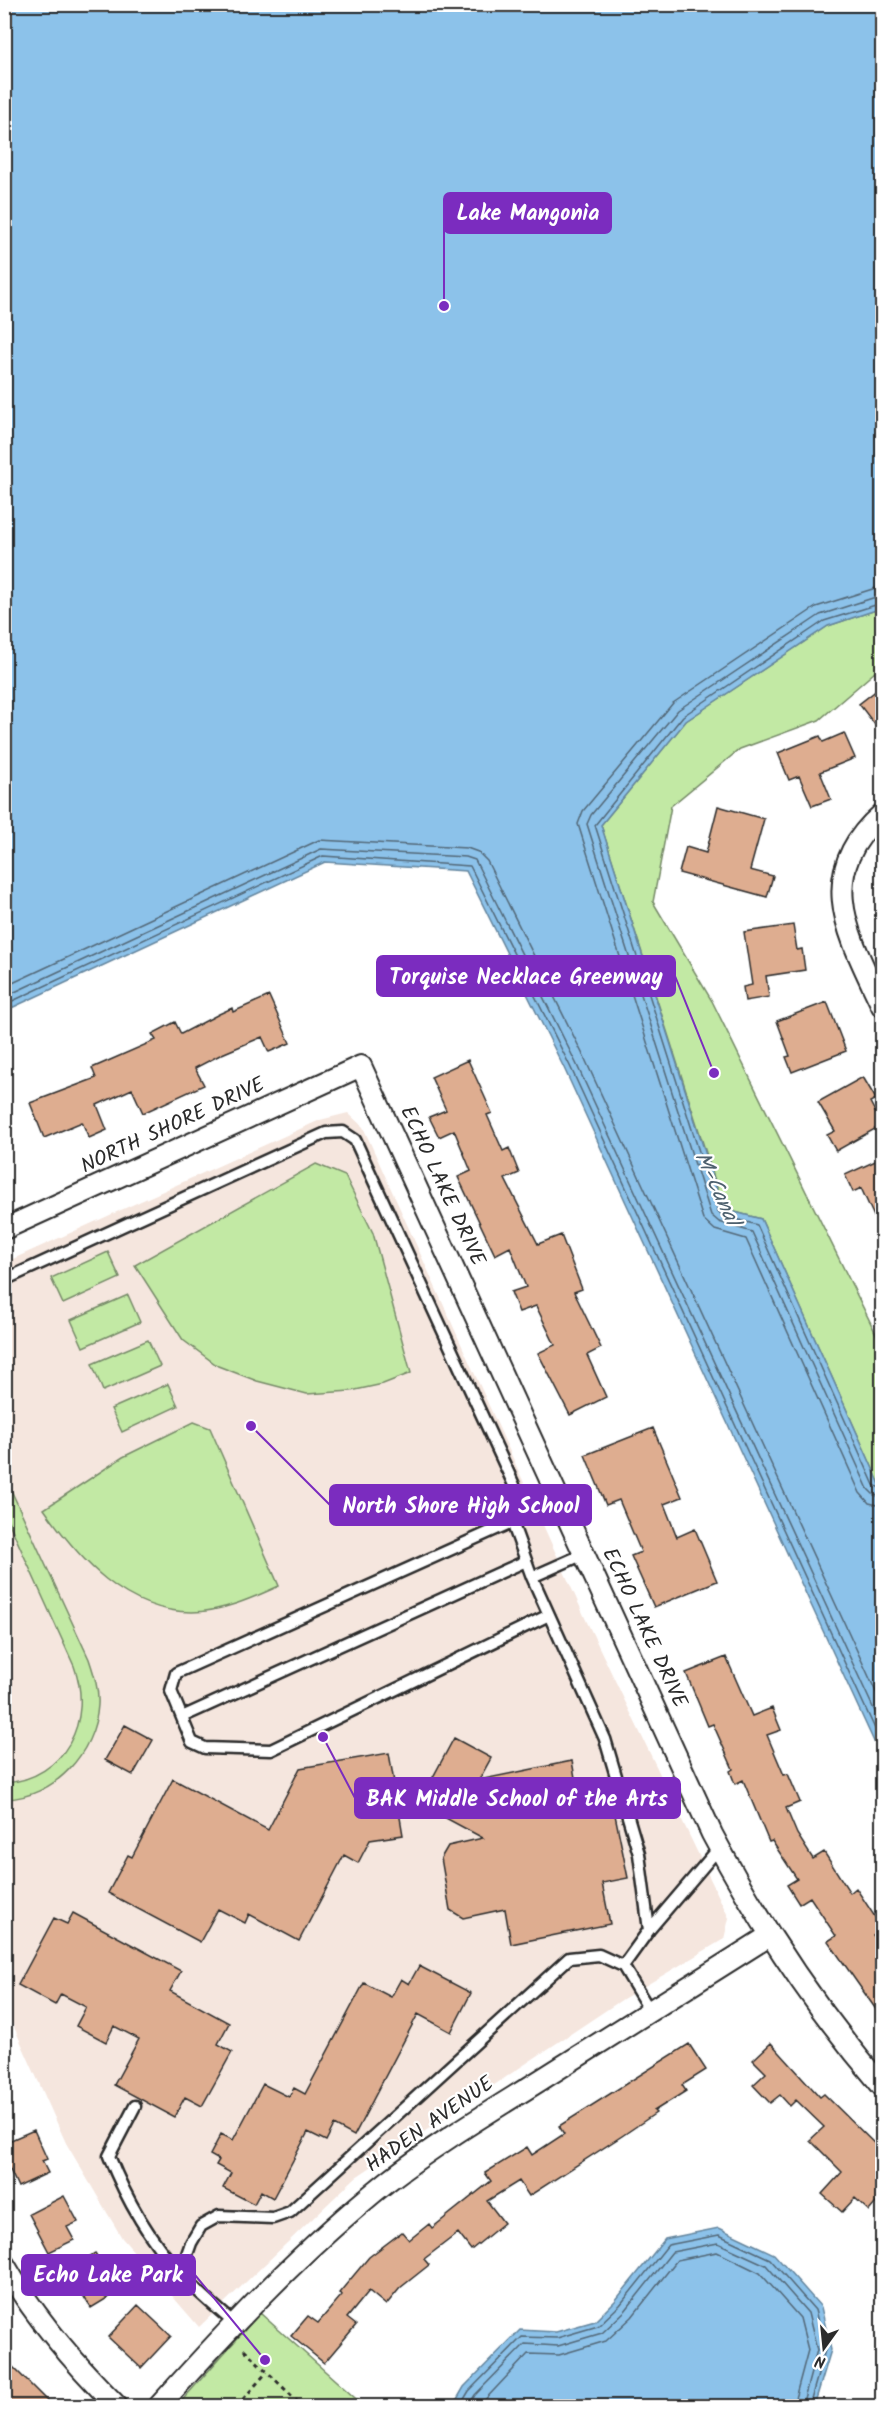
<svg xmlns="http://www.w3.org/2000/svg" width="887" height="2411" viewBox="0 0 887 2411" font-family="Kalam,sans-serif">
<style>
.built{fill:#f5e6de}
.green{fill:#c2e9a4;stroke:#768a68;stroke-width:1.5}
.water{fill:#8cc2ea;stroke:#65869e;stroke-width:1.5}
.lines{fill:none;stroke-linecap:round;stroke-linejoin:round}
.shore{stroke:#526777;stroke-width:1.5}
.building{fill:#dead90;stroke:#2b2b2b;stroke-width:1.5}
.lane-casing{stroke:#2b2b2b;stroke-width:15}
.street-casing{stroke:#2b2b2b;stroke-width:24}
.path{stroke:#2b2b2b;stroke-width:3;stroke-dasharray:4.5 4.5;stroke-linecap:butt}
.lane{stroke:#fff;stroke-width:10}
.street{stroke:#fff;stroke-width:20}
.labels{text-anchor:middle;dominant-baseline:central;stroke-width:4.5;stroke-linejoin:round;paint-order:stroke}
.street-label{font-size:21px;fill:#2b2b2b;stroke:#fff}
.water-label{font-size:22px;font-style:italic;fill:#4d606e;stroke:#fff}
.leader{fill:none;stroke:#7b2cbf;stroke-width:2}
.callout-dot{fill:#7b2cbf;stroke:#fff;stroke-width:2}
.callout{fill:#7b2cbf;stroke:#7b2cbf;stroke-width:2}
.callout-label{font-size:22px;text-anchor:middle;font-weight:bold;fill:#fff}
</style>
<rect width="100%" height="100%" fill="#fff"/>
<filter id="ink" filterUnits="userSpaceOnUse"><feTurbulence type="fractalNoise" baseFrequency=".0167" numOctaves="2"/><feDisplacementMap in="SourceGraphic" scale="12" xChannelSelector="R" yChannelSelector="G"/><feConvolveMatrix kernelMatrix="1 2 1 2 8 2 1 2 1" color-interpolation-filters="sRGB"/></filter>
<g filter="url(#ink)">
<path class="built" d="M348,1113L363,1127L586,1620L729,1918L724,1939L623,1999L356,2177L199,2327L122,2238L66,2143L5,2007L4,1263L320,1120Z"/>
<path class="green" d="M882,608V666L819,720L740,749L671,806L653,902L712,1001L882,1346V1489L761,1219L724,1209L601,825L686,721L828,626Z
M316,1164L345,1176L373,1233L411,1373L383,1384L351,1391L307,1394L257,1381L218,1366L183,1340L135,1265Z
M108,1252L120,1278L63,1304L51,1278Z
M128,1295L140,1322L83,1347L71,1320Z
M148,1340L160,1366L103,1391L92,1364Z
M168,1384L178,1406L122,1432L111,1409Z
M194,1422L210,1428L279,1586C253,1598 221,1612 192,1612C125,1612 79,1559 44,1509L123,1457Z
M4,1475L89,1659C94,1674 99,1689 98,1705C95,1753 54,1798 5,1799V1783C65,1778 94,1721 74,1666L5,1514Z
M260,2313L364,2406H177Z"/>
<path class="water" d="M4,5H882V608L828,626L686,721L601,825L723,1209L761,1219L882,1489V1759L564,1068L466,871L325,862L5,1011Z
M719,2228L774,2254L821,2307L831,2350L814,2406H453L464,2387L520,2330L556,2332L595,2321L615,2301L665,2239Z"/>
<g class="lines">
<path class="shore" d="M882,586L816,607L673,703L583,811L578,824L703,1219L715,1230L746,1239L860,1493L869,1503L882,1506
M882,595L820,615L678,710L591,815L587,824L711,1215L719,1222L752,1232L868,1489L874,1495L882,1497
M882,603L824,621L683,716L595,825L718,1211L722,1215L757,1225L874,1485L882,1489
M4,987L319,840L467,848L478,852L487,861L585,1059L882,1705
M4,997L321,849L466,857L475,860L576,1063L882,1727
M4,1005L323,856L470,866L570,1066L882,1744
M460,2406L469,2391L522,2337L557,2338L598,2326L620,2305L668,2245L719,2235L770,2259L815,2310L825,2350L809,2406
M468,2406L475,2395L525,2344L558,2346L602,2333L625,2311L672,2252L718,2243L766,2265L808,2313L817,2350L802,2406
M479,2406L528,2354L559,2355L606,2341L632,2317L677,2260L717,2252L760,2273L800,2318L808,2350L793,2406"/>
</g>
<path class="building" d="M882,686V734L859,704Z
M844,733L855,758L820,772L831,799L812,806L799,776L789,780L778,753L820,736L823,742Z
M718,806L764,819L750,870L773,876L767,897L679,873L686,847L706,853Z
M793,925L797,950L802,949L805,970L766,976L769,997L745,1001L743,987L752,985L744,932Z
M269,996L290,1043L269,1052L262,1037L222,1054L195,1068L204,1085L143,1113L132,1089L97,1105L107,1130L89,1138L82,1122L44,1138L30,1103L96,1078L92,1068L156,1040L152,1034L175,1022L181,1034L219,1014L232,1008L233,1012Z
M827,1002L846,1051L792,1072L786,1057L790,1056L777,1021Z
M468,1060L492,1113L487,1115L503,1151L509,1148L519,1173L505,1179L538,1244L561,1235L582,1289L574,1292L601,1348L587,1355L606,1397L570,1415L538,1353L555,1345L536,1306L519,1312L511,1292L526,1287L510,1247L495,1255L458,1177L471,1171L454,1130L439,1137L429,1117L446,1110L431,1077Z
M863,1077L876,1099L870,1102L882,1125L836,1151L827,1135L835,1131L818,1102Z
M882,1158V1234L861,1188L853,1192L845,1175Z
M653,1428L682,1497L664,1504L677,1537L695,1529L717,1581L654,1607L631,1556L641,1552L619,1500L606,1505L585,1455Z
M726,1657L752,1716L772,1708L781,1730L767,1735L784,1775L788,1774L800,1802L786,1808L797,1834L813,1859L824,1852L850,1893L856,1888L875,1917L882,1912V1929L873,1935L882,1947V2018L828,1941L836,1936L810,1897L799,1904L787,1885L797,1879L772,1841L769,1842L743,1780L735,1784L730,1771L733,1769L713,1724L708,1726L686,1673Z
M125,1725L153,1740L133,1775L105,1760Z
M454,1738L491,1758L479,1780L572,1761L581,1811L613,1805L628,1878L602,1883L610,1924L511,1944L505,1909L463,1918L450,1910L441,1858L448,1846L483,1838L427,1808L433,1797L425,1792Z
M389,1753L403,1835L370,1840L358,1863L344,1855L299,1941L249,1914L245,1923L218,1909L200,1942L108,1893L128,1855L132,1857L173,1779L268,1830L300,1768Z
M73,1913L181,1971L170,1991L229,2023L218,2044L232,2052L202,2106L185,2097L174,2117L114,2085L139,2039L114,2026L106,2042L76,2026L86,2007L61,1994L55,2005L18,1985L54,1918L67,1924Z
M419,1966L471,1993L451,2032L418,2014L354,2136L334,2125L326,2141L308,2132L273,2198L261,2191L254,2204L223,2188L231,2173L216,2165L219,2160L210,2155L221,2134L233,2140L263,2084L289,2097L294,2088L305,2094L364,1983L391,1997L401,1979L409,1984Z
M771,2043L820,2097L824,2094L882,2151V2196L869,2211L855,2198L842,2212L822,2194L842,2172L810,2140L824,2127L796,2100L790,2106L780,2095L770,2103L753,2085L766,2073L753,2060Z
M689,2044L706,2070L682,2085L686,2091L654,2111L656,2113L622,2136L529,2196L519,2181L487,2201L504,2223L471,2250L458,2233L424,2259L429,2265L400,2288L386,2305L369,2291L347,2318L356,2325L324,2363L291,2336L308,2316L318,2323L342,2295L339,2293L369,2257L402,2232L409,2240L429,2224L432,2228L491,2181L485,2173L527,2147L532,2155L564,2134L559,2126Z
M34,2130L47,2159L42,2161L48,2173L18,2187L4,2157V2143Z
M64,2196L78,2222L67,2227L74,2240L49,2252L29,2214Z
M95,2253L119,2291L91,2308L77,2286L72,2289L62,2274Z
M138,2305L171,2336L141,2368L108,2337Z
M4,2358L52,2406H4Z"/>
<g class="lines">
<g class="lane-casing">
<path id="lane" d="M4,1280L326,1133L343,1132L355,1140L514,1485L512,1522L176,1673L171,1691L192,1742L205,1748L271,1750L549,1615
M512,1522L532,1577
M584,1554L532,1577L605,1739L639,1854L649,1930L623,1966L650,2011
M182,1717L526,1561
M649,1930L719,1848
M135,2106L109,2156C126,2199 149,2239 180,2273C196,2291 216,2307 234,2323
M180,2274L191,2243L201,2226L219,2216L273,2218L290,2212L569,1958L599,1955L623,1966"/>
</g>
<g class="street-casing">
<path id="street" d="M882,814C811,875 851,939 882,1006
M4,1229L361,1066L712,1834C760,1925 815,2008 882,2086
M4,2264C34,2317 75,2364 117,2406
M159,2406C232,2325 303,2249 388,2181C436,2144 488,2113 539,2081C616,2032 693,1984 769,1936"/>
</g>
<path class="path" d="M244,2349L302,2406
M237,2406L267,2372"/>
<use href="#lane" class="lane"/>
<use href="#street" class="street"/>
</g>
</g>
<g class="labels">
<g class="street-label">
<text transform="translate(173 1126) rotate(-25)">NORTH SHORE DRIVE</text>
<text transform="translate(442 1186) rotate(65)">ECHO LAKE DRIVE</text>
<text transform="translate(644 1628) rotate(65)">ECHO LAKE DRIVE</text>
<text transform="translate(430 2125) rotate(-35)">HADEN AVENUE</text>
</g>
<g class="water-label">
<text transform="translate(716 1189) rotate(65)">M-Canal</text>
</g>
</g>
<path class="leader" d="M444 306L444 213M714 1073L675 976M251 1426L330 1505M323 1737L355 1798M265 2360L195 2275"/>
<g class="callout-dot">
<circle cx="444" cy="306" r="6"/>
<circle cx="714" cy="1073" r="6"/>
<circle cx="251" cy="1426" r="6"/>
<circle cx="323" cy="1737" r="6"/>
<circle cx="265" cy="2360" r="6"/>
</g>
<g class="callout">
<rect x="444" y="193" width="167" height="40" rx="6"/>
<rect x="377" y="956" width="298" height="40" rx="6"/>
<rect x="330" y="1485" width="261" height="40" rx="6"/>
<rect x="355" y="1778" width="325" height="40" rx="6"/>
<rect x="22" y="2255" width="173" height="40" rx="6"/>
</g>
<g class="callout-label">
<text x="528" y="220">Lake Mangonia</text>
<text x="526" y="984">Torquise Necklace Greenway</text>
<text x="461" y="1513">North Shore High School</text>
<text x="517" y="1806">BAK Middle School of the Arts</text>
<text x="108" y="2282">Echo Lake Park</text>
</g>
<rect width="887" height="2411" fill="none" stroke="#fff" stroke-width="24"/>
<rect x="12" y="12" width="863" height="2387" fill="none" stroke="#2b2b2b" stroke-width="2" filter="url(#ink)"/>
<g transform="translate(824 2348) rotate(195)" stroke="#ffffff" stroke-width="4.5" paint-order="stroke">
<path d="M0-4.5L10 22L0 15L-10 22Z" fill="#2b2b2b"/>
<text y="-9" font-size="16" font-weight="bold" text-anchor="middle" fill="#2b2b2b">N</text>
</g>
</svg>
